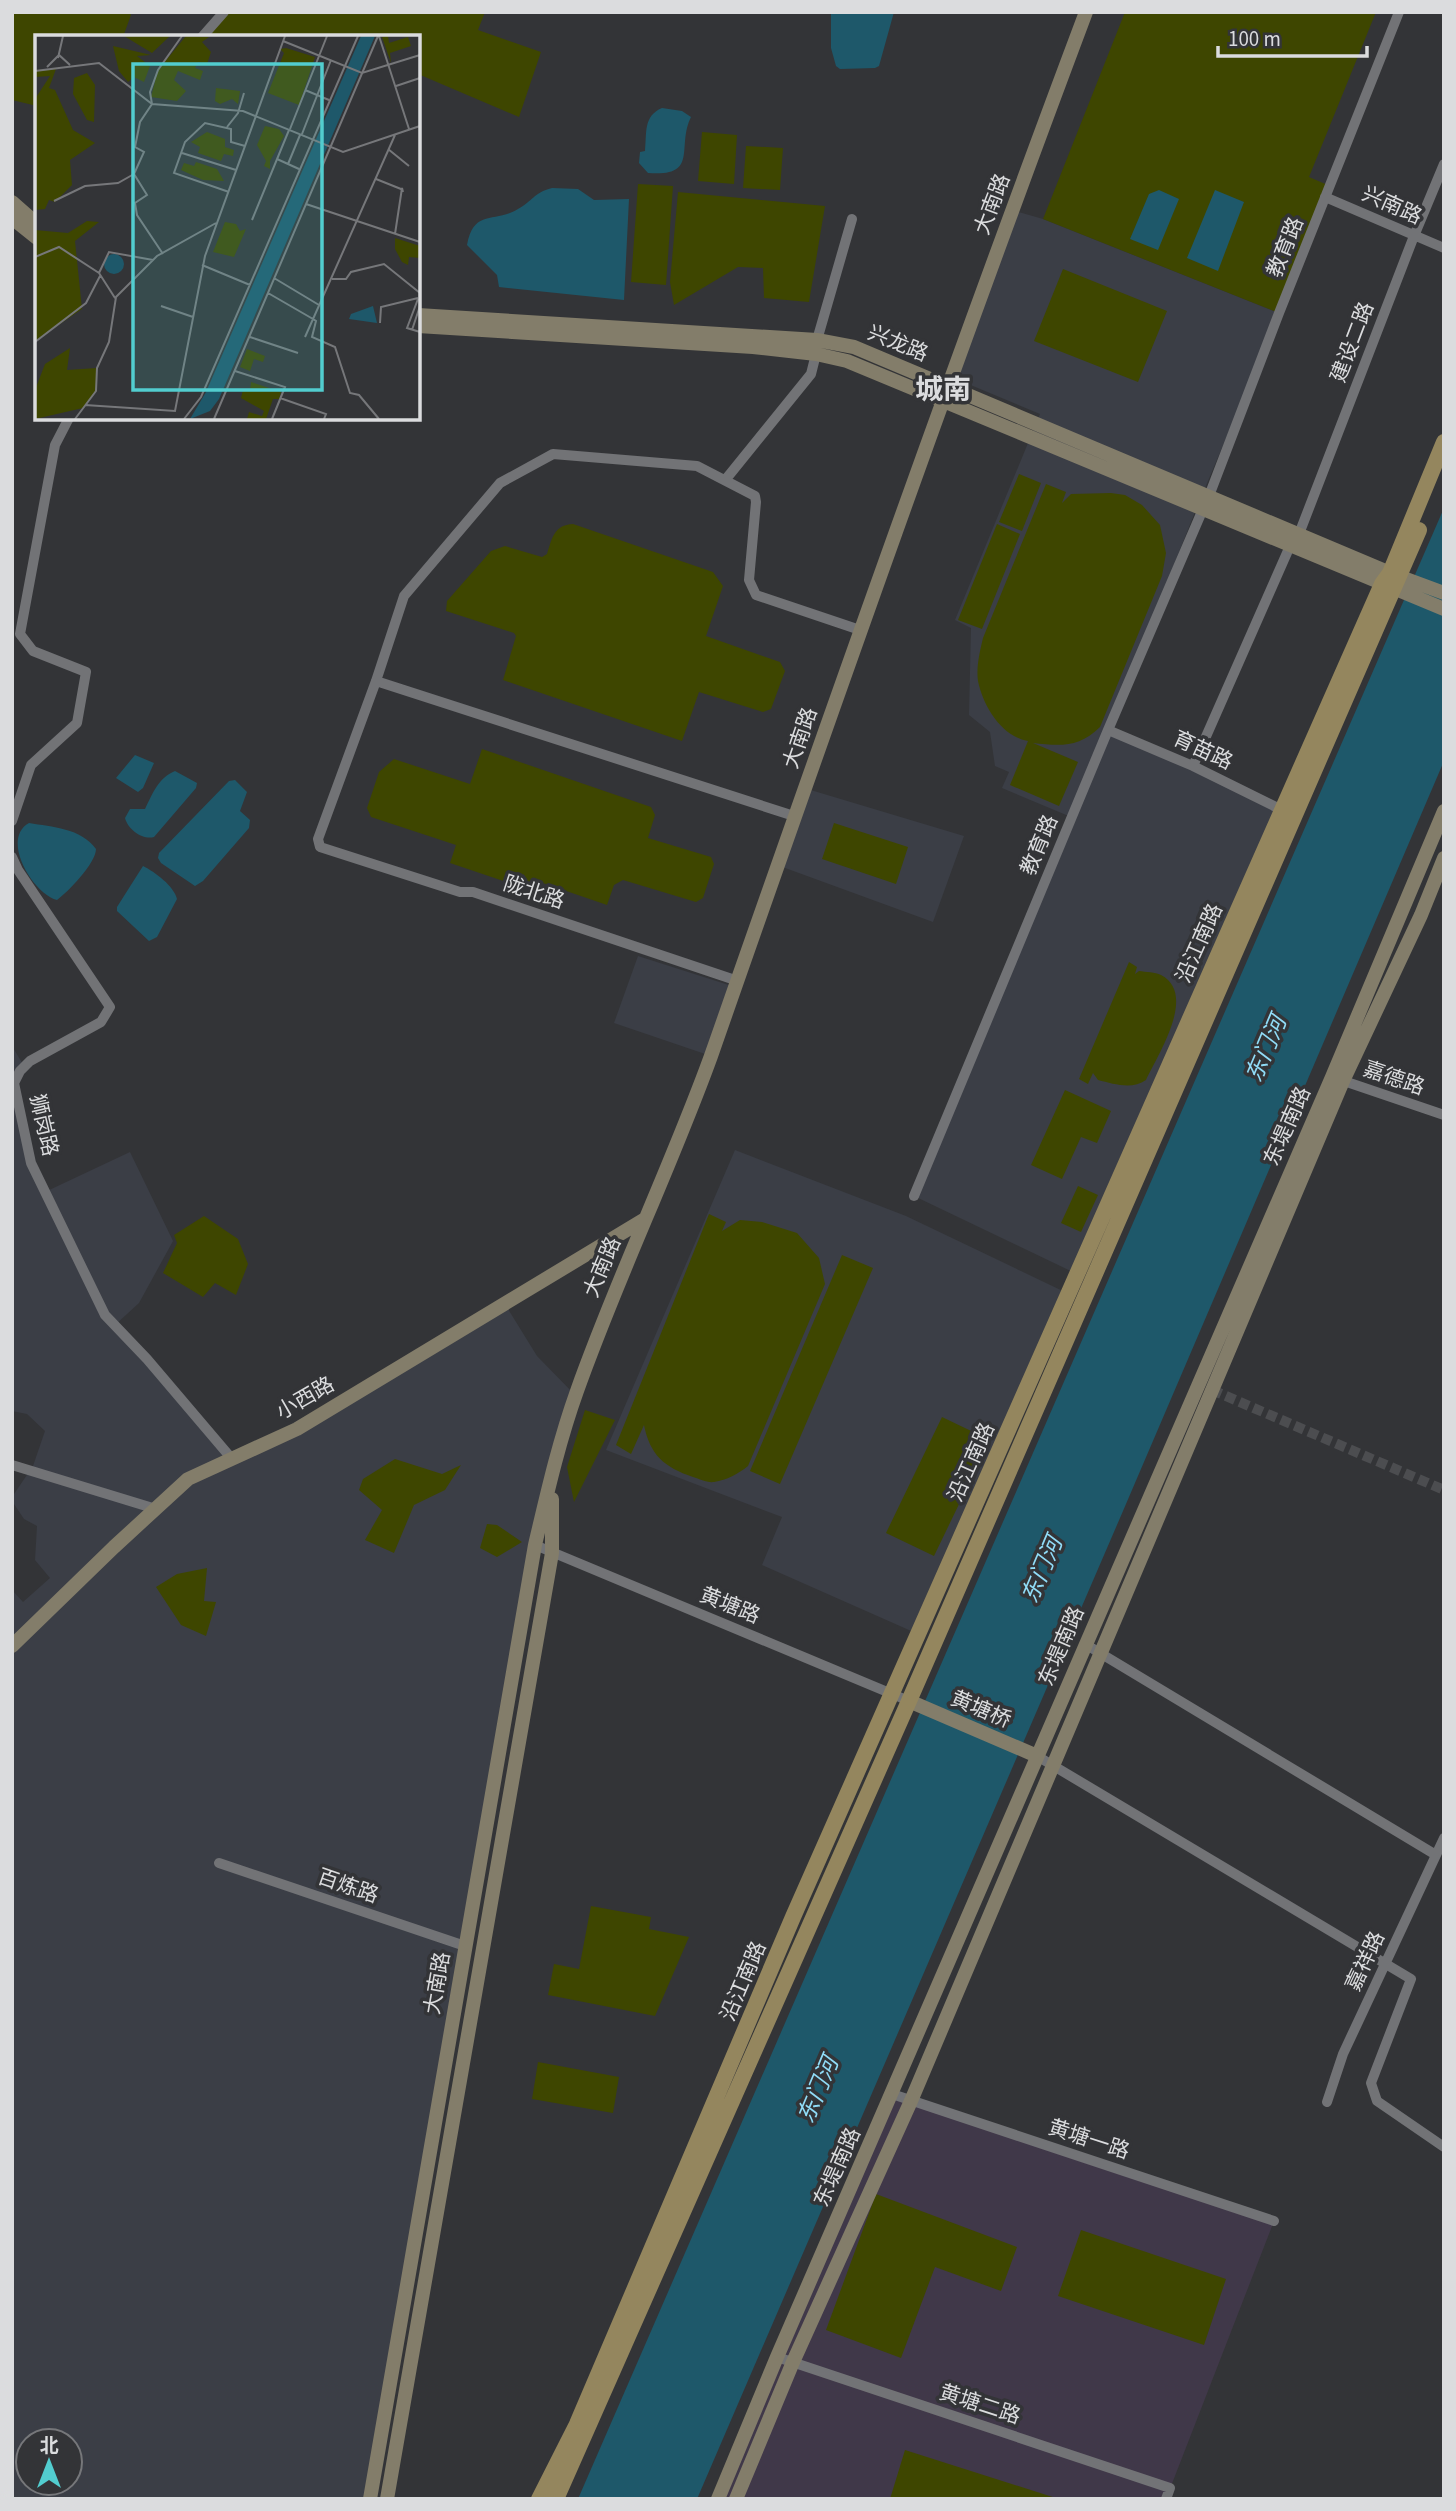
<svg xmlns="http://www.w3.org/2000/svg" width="1456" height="2511" viewBox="0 0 1456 2511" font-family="'Source Sans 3','Noto Sans SC',sans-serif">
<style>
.commercial{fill:#403849}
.built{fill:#3b3e46;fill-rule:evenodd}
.green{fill:#3e4600}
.water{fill:#1e586a}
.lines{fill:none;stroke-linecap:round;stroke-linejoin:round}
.street-tunnel{stroke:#4c4d50;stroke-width:10;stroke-dasharray:10 5;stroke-linecap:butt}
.street{stroke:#727376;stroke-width:10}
.secondary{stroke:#837d6a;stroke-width:14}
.primary{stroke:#94865e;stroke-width:16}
.labels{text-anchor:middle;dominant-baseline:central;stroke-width:7;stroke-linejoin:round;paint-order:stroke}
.street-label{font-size:21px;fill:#dbdcde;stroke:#333437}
.water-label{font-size:23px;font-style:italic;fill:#90dcf7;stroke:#333437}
.district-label{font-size:28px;font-weight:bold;fill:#dbdcde;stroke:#333437}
.inset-road{fill:none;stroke:#76777a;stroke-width:2}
.view{fill:#52cdcf;fill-opacity:0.15;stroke:#52cdcf;stroke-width:3.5}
.inset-edge{fill:none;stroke:#dbdcde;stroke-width:3.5}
</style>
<rect width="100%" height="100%" fill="#333437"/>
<path class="commercial" d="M892,2094L1274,2221L1166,2499H718Z"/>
<path class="built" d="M1012,210L1043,219L1279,313L1197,507L1108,730L1280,809L1077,1274L914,1196L1071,817L1002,788L1009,772L995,766L990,732L969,715L971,628L955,620L1040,414L949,376Z
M804,788L964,836L933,922L777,865Z
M638,956L735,987L711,1056L614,1023Z
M12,1046L24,1066L14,1083L31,1163L45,1192L130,1152L173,1241L139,1303L115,1325L231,1458L505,1304L537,1356L575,1395L551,1476L368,2499H12V1590L23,1602L50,1578L35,1560L37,1526L24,1519L12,1501V1497L33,1466L45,1431L27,1414L12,1411ZM28,2441H70V2483H28Z
M735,1150L906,1216L1069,1294L918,1634L762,1565L782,1517L606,1450Z"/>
<path class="green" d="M12,12H130L131,15L123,37H37V106L12,100Z
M224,12H485L478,30L541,52L519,117L418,74V37H202Z
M1125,12H1376L1309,177L1330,186L1279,313L1043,219Z
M702,132L737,135L734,184L698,181Z
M746,146L783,148L780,190L743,188Z
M638,184L673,186L666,285L631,282Z
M678,192L825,206L809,302L764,298L763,268L738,267L674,305L670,282Z
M1063,269L1167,311L1138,382L1034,341Z
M1019,474L1041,483L1022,531L999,522Z
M1046,484L1066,492L1062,503L1071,494L1111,493L1125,495L1142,505L1160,525L1166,553L1162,576L1100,727C1079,748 1060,746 1033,743L1078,762L1059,806L1010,785L1028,741C1002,737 983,706 978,681C976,667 980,651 983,638Z
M573,524L713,572L723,586L706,636L780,662L785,671L771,709L763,712L699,692L682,741L503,680L516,636L514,633L446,611L447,601L491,551L505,546L542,557L547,554C552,538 554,525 573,524Z
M997,524L1020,534L982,629L958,620Z
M482,749L651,807L655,815L648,838L711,857L714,864L703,898L696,902L623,880L614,885L607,905L540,882L536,892L450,863L456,845L371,817L367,808L379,772L394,759L470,784Z
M834,823L908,847L896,884L822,859Z
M1129,962L1137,967L1135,974L1139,971C1146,972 1155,972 1161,975C1198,994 1157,1056 1146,1080C1132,1090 1114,1084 1098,1080L1093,1073L1088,1084L1079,1079Z
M1065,1090L1111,1111L1097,1143L1081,1137L1062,1179L1031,1165Z
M1078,1186L1098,1195L1081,1232L1061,1223Z
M709,1214L726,1222L722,1231L740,1220L762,1222L797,1233L819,1258L825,1284L748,1466C738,1474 727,1480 714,1482C707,1483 700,1479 693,1477C664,1467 650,1455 644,1425L631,1454L616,1445Z
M204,1216L238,1239L248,1264L236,1295L215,1283L203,1297L163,1273L177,1243L174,1235Z
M842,1255L873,1268L780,1484L750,1471Z
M585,1410L615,1420L574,1502L567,1467Z
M942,1417L990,1440L934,1556L886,1533Z
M395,1459L442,1474L461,1465L445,1490L414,1505L394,1553L365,1540L382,1510L359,1490L363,1479Z
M487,1524L497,1525L522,1542L497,1557L480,1548Z
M207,1568L204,1601L216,1602L206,1636L181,1625L156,1587L177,1574Z
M591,1906L651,1917L649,1929L689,1937L655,2016L548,1995L554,1964L579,1969Z
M538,2062L619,2077L613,2113L532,2099Z
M876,2194L1017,2247L1001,2291L935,2267L901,2358L826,2330Z
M1081,2230L1226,2279L1204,2345L1058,2296Z
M905,2450L1059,2499H890Z"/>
<path class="water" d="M831,12H894L879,66L875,68L840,69L836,66L831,48Z
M662,108L682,111L691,117C676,147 700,177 648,173L639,163L640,152L645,151C647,133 643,116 662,108Z
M552,188L578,189L594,200L629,199L624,300L499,287L497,275L467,245C474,208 494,224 518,209C533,201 533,193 552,188Z
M1159,190L1179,199L1158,250L1130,239L1149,194Z
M1215,190L1244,202L1218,271L1187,258Z
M1444,508V761L1123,1511L697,2499H578Z
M135,755L154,763L143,788L138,792L116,778Z
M175,771L197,783L196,788L154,837C143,840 128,830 125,818L130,809H145C153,793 158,778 175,771Z
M235,780L247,792L240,811L250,820L249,828L203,881L195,886L161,863L158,858L159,853L229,781Z
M29,823C52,827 81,828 96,849C96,863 68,892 57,900C33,894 0,839 29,823Z
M143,866C155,872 174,886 177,899L157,937L149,941L117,911V907Z"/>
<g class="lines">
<path class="street-tunnel" d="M1212,1390L1444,1490"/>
<path class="street" d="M202,37L224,12
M1325,197L1444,248
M726,479L811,374L816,354L817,340L852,219
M1209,496L1279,313L1399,12
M1299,534L1414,236L1444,164
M376,681L794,816
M1108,730L1193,766L1280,809
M1193,766L1290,546
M12,821L31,765L77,723L86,672L33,651L20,634L55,445L69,418
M12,857L18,870L110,1007L101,1022L30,1061L20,1071L14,1083L31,1163L105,1315L147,1359L232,1459
M738,981L473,892H460L320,847L318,839L376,681L404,596L500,483L553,454L697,466L755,496L756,502L749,580L756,595L860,630
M1338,1079L1444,1115
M914,1196L1108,730L1203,509
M12,1465L156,1509
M535,1545L909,1701
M1085,1644L1436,1855
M1037,1756L1411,1979L1371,2083L1377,2101L1444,2147
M219,1863L465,1946
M892,2094L1274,2221
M1327,2102L1343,2054L1444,1838
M777,2357L1170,2488L1166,2499"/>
<path class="secondary" d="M12,202L37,224
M12,218L37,238
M418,315L817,340L854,347L1390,573L1444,593
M418,326L753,347L816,354L847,361L1444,609
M12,1646L114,1547L188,1479L297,1429L645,1219
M909,1701L1037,1756
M370,2499L535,1545C547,1494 559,1441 577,1391C617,1278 670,1169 711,1056C833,707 956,358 1086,12
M387,2499L552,1553V1499
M718,2499L777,2357L1332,1077L1444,811
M736,2499L793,2362L911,2101L1343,1081L1421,915L1444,858"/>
<path class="primary" d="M539,2499L577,2424L793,1917L1382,584L1390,573L1444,442
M556,2499L909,1701L1419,530"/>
</g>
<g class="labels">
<g class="street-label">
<text transform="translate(992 204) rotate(-69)">大南路</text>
<text transform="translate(1392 205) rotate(24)">兴南路</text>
<text transform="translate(1285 247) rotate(-68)">教育路</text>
<text transform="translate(1352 342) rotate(-69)">建设二路</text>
<text transform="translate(898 343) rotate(22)">兴龙路</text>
<text transform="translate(800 738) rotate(-71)">大南路</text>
<text transform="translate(1203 750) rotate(25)">育苗路</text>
<text transform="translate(1039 845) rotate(-67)">教育路</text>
<text transform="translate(534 892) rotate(18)">陇北路</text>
<text transform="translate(1199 943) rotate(-66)">沿江南路</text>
<text transform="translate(1394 1078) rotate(19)">嘉德路</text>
<text transform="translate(44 1125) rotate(77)">狮岗路</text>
<text transform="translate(1287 1126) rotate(-66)">东堤南路</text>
<text transform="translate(602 1267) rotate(-67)">大南路</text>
<text transform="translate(305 1398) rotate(-30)">小西路</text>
<text transform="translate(971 1462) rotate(-66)">沿江南路</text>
<text transform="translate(730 1605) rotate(22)">黄塘路</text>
<text transform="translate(1061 1646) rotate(-67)">东堤南路</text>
<text transform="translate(981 1709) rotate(23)">黄塘桥</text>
<text transform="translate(348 1886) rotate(19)">百炼路</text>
<text transform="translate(1365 1961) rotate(-65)">嘉祥路</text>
<text transform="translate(743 1981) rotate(-67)">沿江南路</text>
<text transform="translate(437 1983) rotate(-80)">大南路</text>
<text transform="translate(1089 2139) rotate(18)">黄塘一路</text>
<text transform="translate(837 2167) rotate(-66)">东堤南路</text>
<text transform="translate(980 2404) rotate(18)">黄塘二路</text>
</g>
<g class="water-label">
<text transform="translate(1266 1049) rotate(-67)">东门河</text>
<text transform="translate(1042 1570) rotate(-67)">东门河</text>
<text transform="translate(818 2090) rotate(-67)">东门河</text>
</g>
<g class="district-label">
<text x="943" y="390">城南</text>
</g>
</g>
<g transform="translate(35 35)">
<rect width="385" height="385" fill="#333437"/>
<path d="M89,1H135L117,18ZM151,1L174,2L167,7L176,17L172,29L163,27L160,33L168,36L165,45L143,36L139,45L151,56L142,66L116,62L123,35ZM353,1L354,8L373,2L376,11L355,18L356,28L347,2ZM78,11L116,20L102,21L115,31L109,47L99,42L93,47L84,36ZM251,13L280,22L264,70L233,58L249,18L245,14ZM21,34L14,53L20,55L38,95L60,108L35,125L37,150L20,167L14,165L10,174L0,175V64L15,41L0,42V35ZM52,38L60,50L59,87L52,85L38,59L39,43ZM181,53L205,56L203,69L197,64L185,69L180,66ZM230,91L244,94L249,101L235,126V134L229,131L231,126L222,110ZM172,97L190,104V112L199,115L198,121L189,119L186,126L163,118L165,112L156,107ZM161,127L182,134L189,146L168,145L146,135L149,128L159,131ZM52,186L64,187L40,206L47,274L0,306V195L33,198ZM190,187L201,189L205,196L211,194L199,222L178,217ZM360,203L385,211V223L374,222L373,230L367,227L360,214ZM35,313L32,335L62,333L61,356L48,373L0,384V355L10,329ZM212,314L230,321L228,327L219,324L215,336L205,332ZM216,347L246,357L244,364H238L231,384H212L214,377L227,381L229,376L206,363L208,355L215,356Z" fill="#3e4600"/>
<path d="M326,1H340L184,364L175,376L155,384L171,357ZM69 229a10 10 0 1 1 20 0a10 10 0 1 1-20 0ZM338,271L342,288L314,284L316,279Z" fill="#1e586a"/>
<path class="inset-road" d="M344,1L374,94M248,6L327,38L385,20M23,23L28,1M12,32L24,20L35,30M0,36L64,28L117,69L208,76L308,117L385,91M361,51L385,43M270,55L294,65M192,92L203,78L209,58M255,94L292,1M267,99L296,25M353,114L374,131M147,118L201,135M242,124L264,134M253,129L265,100M341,144L366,154M194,157L139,138L150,107L170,88L196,94V107L210,111M19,166L50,151L83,148L99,139M271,169L385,207M217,185L254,95M360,199L367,153L368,157M128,219L102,180L100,168L112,160L99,139L109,117L100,112L105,87L117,69L115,57L123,35L147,1M0,222L24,212L64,238M167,230L215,250M239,243L284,270M297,244H311L316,237L349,229L385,258M233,258L278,284M80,263L64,238L74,217L118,225M383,264L372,293L385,297M126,271L158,282M278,284L281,286L277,302L300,312L315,358L324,360L344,384M345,288L346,272L383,263M377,295L385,271M215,302L263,318M270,302L360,100M0,307L51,268L65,241M200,336L250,352L237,384M245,363L291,379L289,384M50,370L140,376L170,221L250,1M40,384L61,356L62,333L74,307L81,262L122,221L181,188M149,384L166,362L323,1M179,384L343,1"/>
<path class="view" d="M98,29H287V355H98Z"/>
<rect width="385" height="385" class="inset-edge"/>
</g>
<rect width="1456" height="2511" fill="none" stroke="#dbdcde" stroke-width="28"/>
<g transform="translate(49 2462)"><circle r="33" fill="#333437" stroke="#76777a" stroke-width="2"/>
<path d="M0-5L12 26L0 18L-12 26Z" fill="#52cdcf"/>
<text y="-10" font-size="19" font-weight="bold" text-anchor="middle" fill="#dbdcde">北</text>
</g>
<path d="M1218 46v10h149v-10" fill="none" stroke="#dbdcde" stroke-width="3.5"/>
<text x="1228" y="46" font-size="21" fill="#dbdcde" stroke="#333437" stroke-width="5" paint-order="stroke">100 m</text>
</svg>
